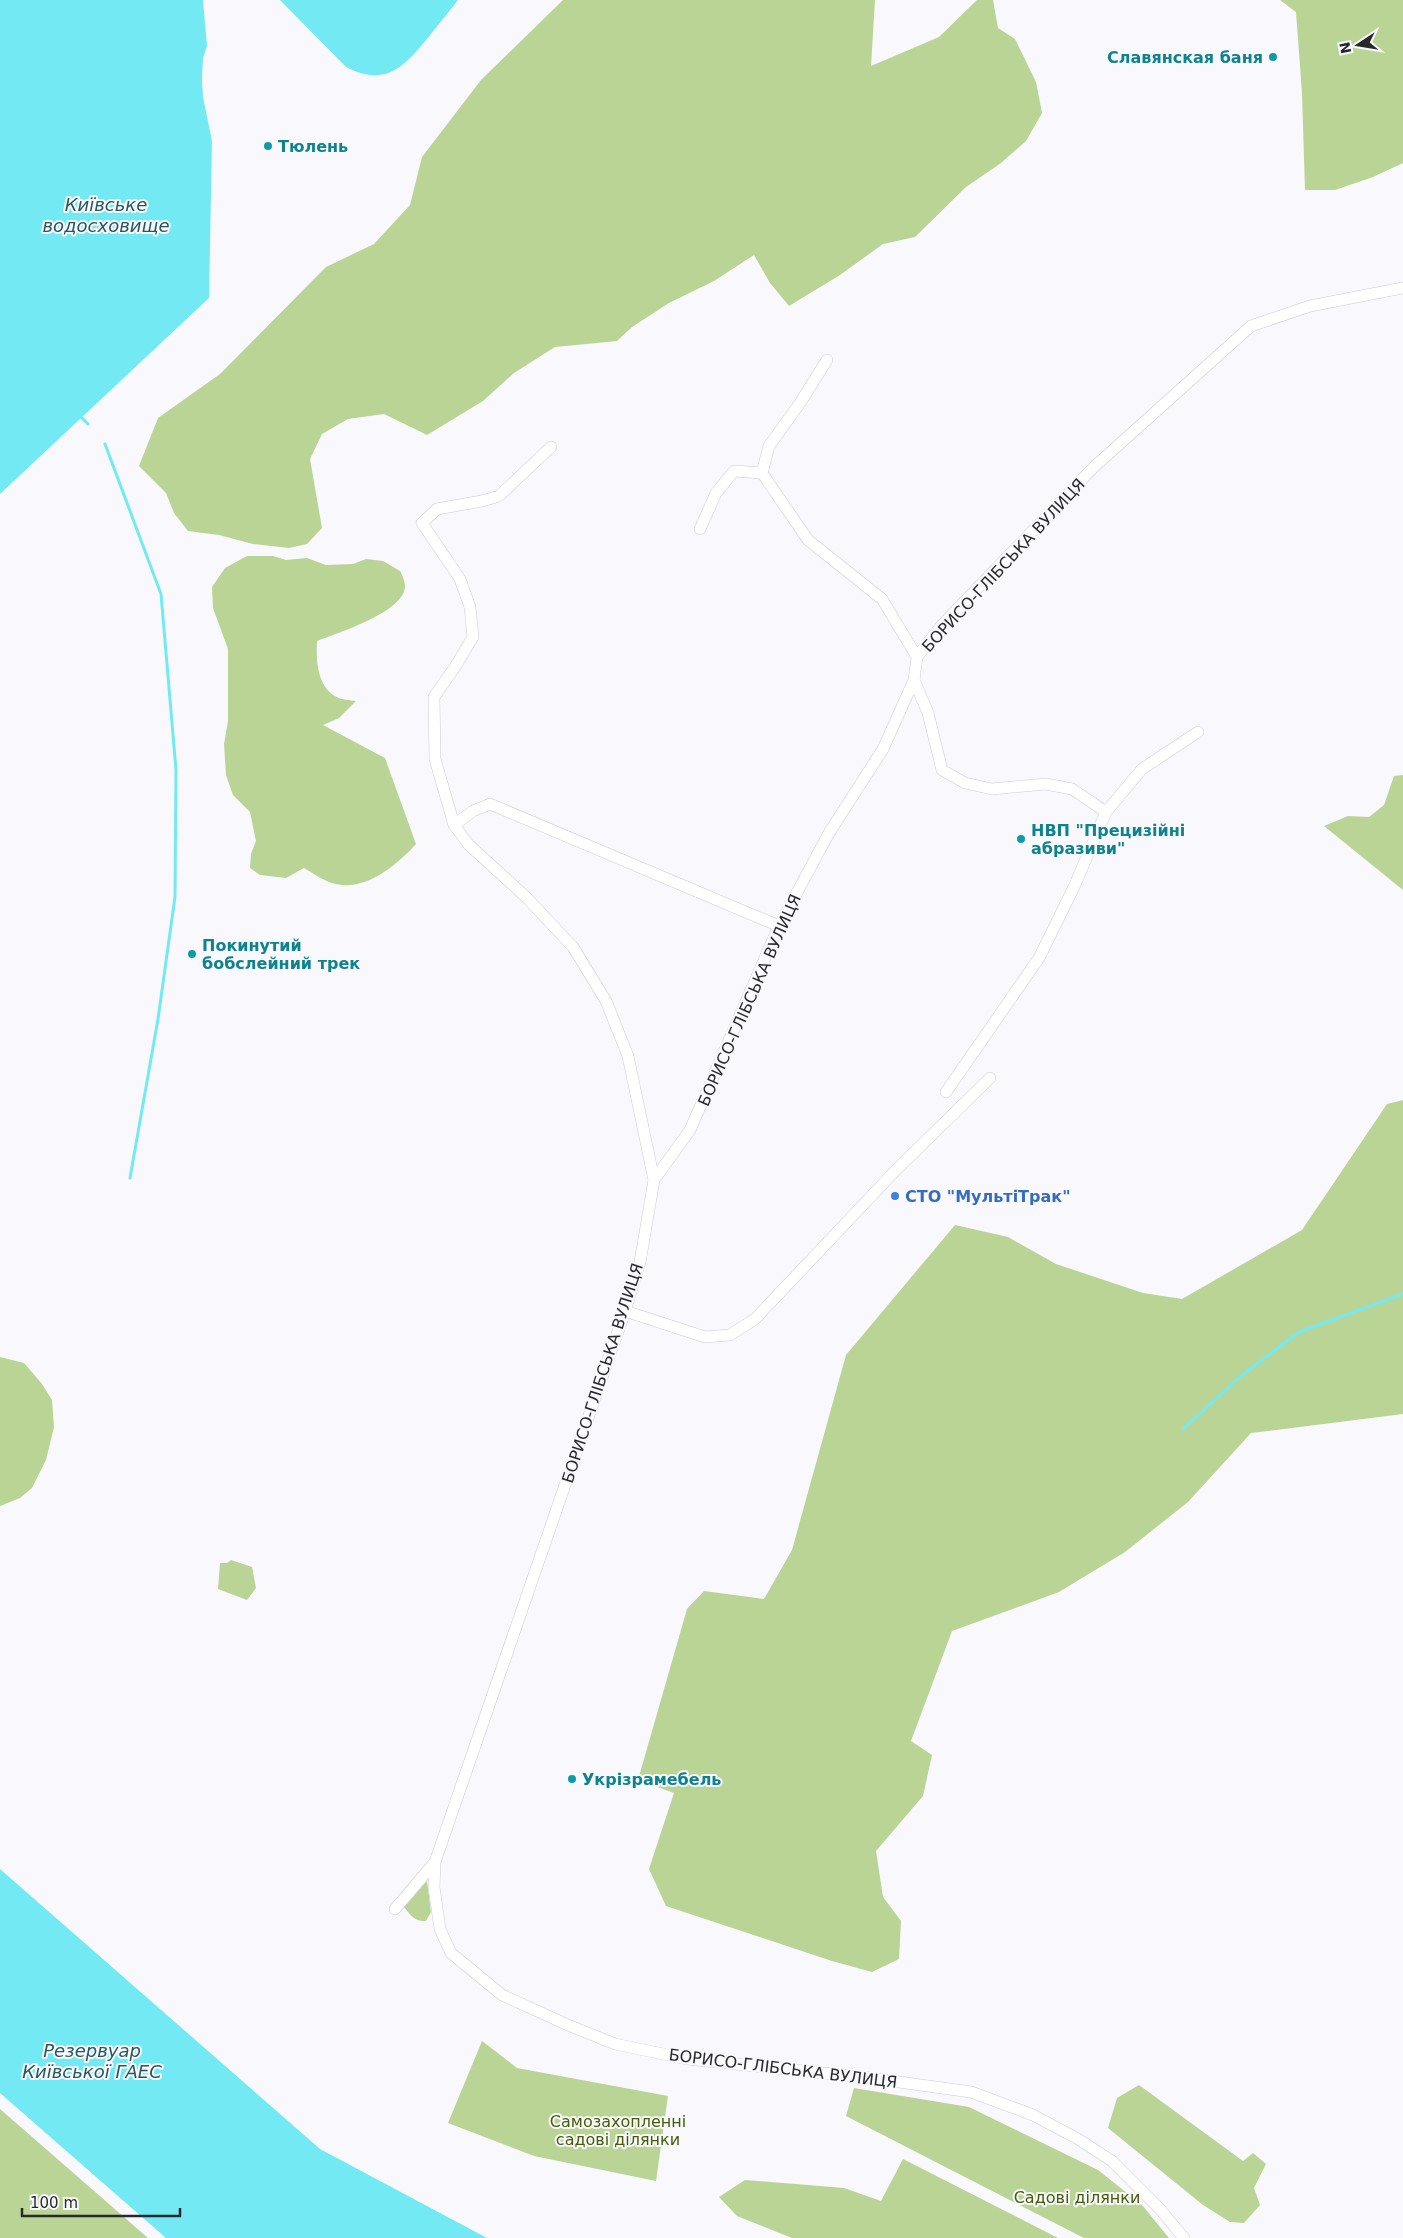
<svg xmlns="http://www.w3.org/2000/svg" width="1403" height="2238" viewBox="0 0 1403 2238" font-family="'DejaVu Sans',sans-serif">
	<rect width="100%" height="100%" fill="#f8f8fd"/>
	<!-- green -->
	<path fill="#bad495" d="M563,0H875L871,66L939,37L977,0H993L998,28L1015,39L1036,82L1042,113L1026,141L1001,163L966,187L915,237L883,244L840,275L789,306L770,283L754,255L714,281L669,303L632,327L617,341L555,347L514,373L483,401L427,435L384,414L348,419L322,434L310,459L322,528L307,544L289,548L253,544L219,535L188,531L174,513L166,493L139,466L158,418L220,374L326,267L374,244L410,205L422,157L481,80Z
		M1280,0H1403V163L1373,177L1335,190H1305L1302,93L1296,12Z
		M247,556H273L286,560L307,558L326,565L353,564L366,559L383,561L400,571C402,575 405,581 405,586C405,612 337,633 317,641C316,660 317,687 337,697C341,700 350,700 356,701L339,718L323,725L385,758L416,844C396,866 364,893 332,883C322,880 313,873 304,868L286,878L260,875L250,868L251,854L256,841L250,812L233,795L226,775L224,744L228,721V649L213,608L212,587L225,568Z
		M1403,775V890L1324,826L1348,816L1369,817L1384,805L1394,776Z
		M1403,1100V1414L1251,1433L1188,1502L1125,1552L1059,1592L952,1631L911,1741L932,1755L923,1796L876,1851L883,1897L901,1921L899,1959L872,1972L832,1961L666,1906L649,1869L674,1793L638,1780L687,1609L704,1591L764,1599L792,1550L846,1355L955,1225L1008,1237L1056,1264L1143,1293L1182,1299L1302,1230L1387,1104Z
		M0,1357L24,1363L42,1384L52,1400L54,1427L46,1460L32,1488L20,1498L0,1506Z
		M231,1560L252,1567L256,1588L247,1600L218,1589L220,1563H227Z
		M427,1881L431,1912L426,1921C415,1922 410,1915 404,1907Z
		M482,2041L517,2068L668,2096L656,2181L534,2156L448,2123Z
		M1139,2085L1243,2161L1253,2153L1266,2164L1254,2188L1260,2205L1244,2223L1230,2222L1203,2205L1108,2128L1117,2098Z
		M854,2088L969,2107L1098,2170L1142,2205L1169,2238H1084L846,2116Z
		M0,2109L148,2238H0Z
		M903,2159L1058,2238H792L737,2216L719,2197L745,2180L844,2188L881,2201Z"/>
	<!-- water -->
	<path fill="#73eaf3" d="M0,0H203L207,46L203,58L202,79L203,97L212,141L209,298L0,494Z
		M280,0H458C448,13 437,26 427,39C403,68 385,87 346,67Z
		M0,1869L320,2149L487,2238H166L0,2093Z"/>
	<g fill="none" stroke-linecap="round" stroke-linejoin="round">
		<!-- stream -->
		<path stroke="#73eaf3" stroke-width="3" d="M78,414L88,424
			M105,444L161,594L176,770L175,897L158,1019L130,1178
			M1183,1429L1241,1376L1299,1332L1403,1294"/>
		<defs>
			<path id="minor" d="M827,360L800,403L769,446L762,473L808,540L882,599L917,657
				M551,447L499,496L482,501L437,509L422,523L460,579L470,607L473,637L455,667L434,697L435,759L454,825L469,845L526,897L573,947L606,1001L628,1056L654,1180
				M700,529L716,493L734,471L762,473
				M914,680L928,713L942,770L965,783L992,789L1046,784L1072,789L1106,812L1074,887L1039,958L946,1092
				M1106,812L1142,769L1198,732
				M454,825L473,811L490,804L779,926
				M625,1311L705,1337L730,1335L755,1319L896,1170L990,1078
				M395,1909L435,1862
				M1184,2238L1159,2208L1112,2161L1078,2139L1033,2115L971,2092L863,2077L687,2059L615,2044L568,2025L502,1995L451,1953L440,1929L434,1887L435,1862L625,1311L640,1262L654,1180L690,1130L779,926L829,833L883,749L914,680L917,657L942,625L1094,467L1251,326L1310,306L1403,288"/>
		</defs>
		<!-- minor casing -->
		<use href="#minor" stroke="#cacbd6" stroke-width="12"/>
		<!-- minor -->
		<use href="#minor" stroke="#fff" stroke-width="11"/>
	</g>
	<!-- markers -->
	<g fill="#0f9aa8" stroke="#f8f8fd" stroke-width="2">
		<circle cx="1273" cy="57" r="5"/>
		<circle cx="268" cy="146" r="5"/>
		<circle cx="1021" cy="839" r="5"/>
		<circle cx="192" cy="954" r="5"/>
		<circle cx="572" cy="1779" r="5"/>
	</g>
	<circle fill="#3f7fe0" stroke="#f8f8fd" stroke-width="2" cx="895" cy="1196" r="5"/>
	<g text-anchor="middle" stroke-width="4" stroke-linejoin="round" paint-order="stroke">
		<!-- culture labels -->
		<g font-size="16" font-weight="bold" fill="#0d838f" stroke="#f8f8fd" text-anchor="start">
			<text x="1263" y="63" text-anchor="end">Славянская баня</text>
			<text x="278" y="152">Тюлень</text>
			<text x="1031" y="836">НВП "Прецизійні<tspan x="1031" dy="18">абразиви"</tspan></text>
			<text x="202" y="951">Покинутий<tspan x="202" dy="18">бобслейний трек</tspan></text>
			<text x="582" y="1785">Укрізрамебель</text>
		</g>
		<!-- street labels -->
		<g font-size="16" fill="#28292d" stroke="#f8f8fd">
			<text transform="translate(1003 565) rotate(-47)" y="6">БОРИСО-ГЛІБСЬКА ВУЛИЦЯ</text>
			<text transform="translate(749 1000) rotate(-66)" y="6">БОРИСО-ГЛІБСЬКА ВУЛИЦЯ</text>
			<text transform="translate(602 1373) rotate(-72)" y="6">БОРИСО-ГЛІБСЬКА ВУЛИЦЯ</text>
			<text transform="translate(783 2068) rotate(7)" y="6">БОРИСО-ГЛІБСЬКА ВУЛИЦЯ</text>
		</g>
		<!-- shop labels -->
		<g font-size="16" font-weight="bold" fill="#366cbe" stroke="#f8f8fd" text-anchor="start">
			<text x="905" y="1202">СТО "МультіТрак"</text>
		</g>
		<!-- park labels -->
		<g font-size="16" fill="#445e07" stroke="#f8f8fd">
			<text x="618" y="2127">Самозахопленні<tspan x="618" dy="18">садові ділянки</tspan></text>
			<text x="1077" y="2203">Садові ділянки</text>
		</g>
		<!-- water labels -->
		<g font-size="18" font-style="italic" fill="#26595d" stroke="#f8f8fd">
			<text x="106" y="211">Київське<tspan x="106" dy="21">водосховище</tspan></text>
			<text x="92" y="2057">Резервуар<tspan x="92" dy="21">Київської ГАЕС</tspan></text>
		</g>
	</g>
	<!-- north arrow -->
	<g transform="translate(1358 45) rotate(258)" stroke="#f8f8fd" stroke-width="4" paint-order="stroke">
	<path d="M0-4L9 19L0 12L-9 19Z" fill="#28292d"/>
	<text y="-8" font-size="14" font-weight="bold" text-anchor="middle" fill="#28292d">N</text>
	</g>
	<!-- scale -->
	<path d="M22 2208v8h158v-8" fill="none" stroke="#28292d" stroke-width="2.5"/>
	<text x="30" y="2208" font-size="15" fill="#28292d" stroke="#f8f8fd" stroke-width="4" paint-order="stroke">100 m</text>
</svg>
